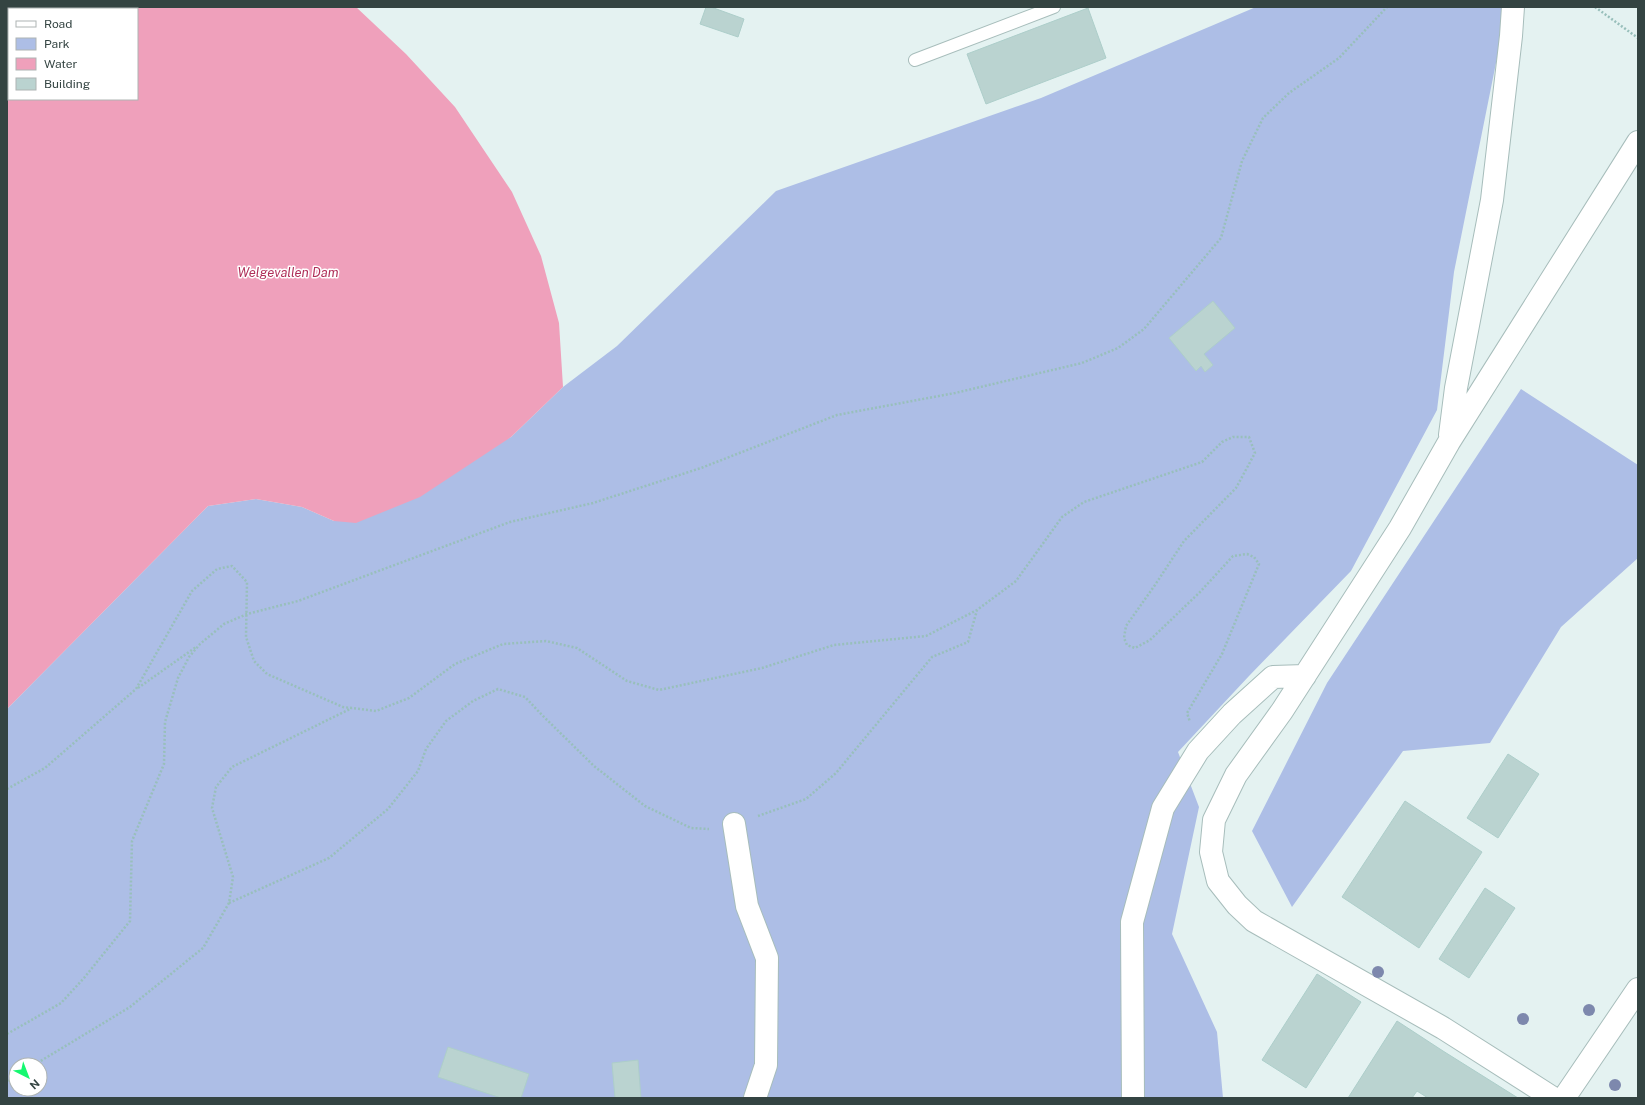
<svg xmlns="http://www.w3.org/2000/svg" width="1645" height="1105" viewBox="0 0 1645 1105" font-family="'Public Sans',sans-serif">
	<rect width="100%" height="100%" fill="#e4f2f1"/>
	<!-- green -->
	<path fill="#adbee6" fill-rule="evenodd" d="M1256,7H1501V38L1454,272L1437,410L1351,571L1249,676L1178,752L1199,807L1172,934L1217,1032L1223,1098H7V709L208,506L256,499L302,507L334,521L511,437L563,387L617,346L776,191L1041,98ZM16,1065H40V1089H16Z
		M1521,389L1638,465V558L1561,627L1490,743L1403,751L1292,907L1252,831L1327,683Z"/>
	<!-- water -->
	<path fill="#efa0bb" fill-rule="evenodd" d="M7,7H356L406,54L455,107L512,192L541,256L559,323L563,387L511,437L420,497L356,523L334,521L302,507L256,499L208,506L7,709ZM9,9H137V99H9Z"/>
	<!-- building -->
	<path fill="#bad3d0" stroke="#adceca" d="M706,7H711L744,19L738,37L700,24Z
		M1088,8L1106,58L986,104L967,54Z
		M1213,301L1235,328L1204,354L1213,365L1205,372L1201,366L1196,371L1169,338Z
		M1508,754L1539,774L1498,838L1467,818Z
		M1405,801L1482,852L1419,948L1342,897Z
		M1485,888L1515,908L1469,978L1439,959Z
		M1317,974L1361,1002L1306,1088L1262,1060Z
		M1397,1021L1443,1051L1518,1098H1428L1417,1091L1412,1098H1348Z
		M448,1047L529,1074L521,1098H501L438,1077Z
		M638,1060L641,1098H615L612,1063Z"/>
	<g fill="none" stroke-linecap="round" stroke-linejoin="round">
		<defs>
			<path id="lane" d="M915,60L1054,7"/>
			<path id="street" d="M1450,435L1456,388L1492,200L1511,36L1513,7
				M734,824L747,906L767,958L766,1065L755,1098
				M1133,1098L1132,922L1163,808L1198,751L1232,714L1273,677L1305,676
				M1553,1098L1443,1028L1254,921L1237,905L1218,881L1211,852L1214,820L1236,775L1282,711L1400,528L1449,442L1638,142
				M1564,1098L1638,989"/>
		</defs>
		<!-- lane casing -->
		<use href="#lane" stroke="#a7bdbb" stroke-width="14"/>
		<!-- street casing -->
		<use href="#street" stroke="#a7bdbb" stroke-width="24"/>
		<!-- path -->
		<path stroke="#98bfbb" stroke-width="2.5" stroke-dasharray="2 2" stroke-linecap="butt" d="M1595,7L1638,38
			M138,688L196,647
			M7,789L45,768L136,689L192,591L217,569L232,566L247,582L246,637L254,661L267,674L343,707L376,711L409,698L455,664L503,644L546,641L577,648L627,681L659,690L762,668L834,645L926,636L977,610L1016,581L1062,517L1084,502L1202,462L1222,442L1233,437H1249L1255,453L1236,488L1184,541L1155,585L1126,626L1124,638L1127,645L1135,648L1150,640L1200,592L1233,556L1247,554L1254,557L1259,564L1222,654L1187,713L1190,722
			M758,816L806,799L836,773L932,657L968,642L977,610
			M229,903L329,858L388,809L418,771L426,749L446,721L473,701L498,689L525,697L542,715L594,766L645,806L691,828L709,829
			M7,1034L61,1003L84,978L130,921L132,841L164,764L165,722L178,678L189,657L200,644L224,624L247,614L298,601L510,522L593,503L701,468L837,415L955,393L1082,363L1118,348L1144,329L1221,238L1242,161L1263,118L1289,93L1339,58L1387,7
			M34,1065L130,1007L203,948L229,903L233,877L212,808L216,787L232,767L352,708
			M7,1081L16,1076"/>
		<!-- lane -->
		<use href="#lane" stroke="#fff" stroke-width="12"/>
		<!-- street -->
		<use href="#street" stroke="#fff" stroke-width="22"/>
	</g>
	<!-- trees -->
	<g fill="#7d88ad">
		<circle cx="1378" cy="972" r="6"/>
		<circle cx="1589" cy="1010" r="6"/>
		<circle cx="1523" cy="1019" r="6"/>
		<circle cx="1615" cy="1085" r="6"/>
	</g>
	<g text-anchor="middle" stroke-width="3" stroke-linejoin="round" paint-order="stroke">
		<!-- water labels -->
		<g font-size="13" font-style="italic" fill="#af2f59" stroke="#fff">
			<text x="288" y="277">Welgevallen Dam</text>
		</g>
	</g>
	<!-- border -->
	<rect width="1645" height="1105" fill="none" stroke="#344442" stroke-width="16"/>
	<!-- legend -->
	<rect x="8" y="8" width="130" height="92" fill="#ffffff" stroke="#aeb4b3"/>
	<rect x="16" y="21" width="20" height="6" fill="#ffffff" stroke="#aeb4b3"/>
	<text x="44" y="28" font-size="12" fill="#344442">Road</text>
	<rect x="16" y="38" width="20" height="12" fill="#adbee6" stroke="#aeb4b3"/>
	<text x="44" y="48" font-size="12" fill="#344442">Park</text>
	<rect x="16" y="58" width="20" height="12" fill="#efa0bb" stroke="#aeb4b3"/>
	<text x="44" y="68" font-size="12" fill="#344442">Water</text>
	<rect x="16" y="78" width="20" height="12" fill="#bad3d0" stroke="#aeb4b3"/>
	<text x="44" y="88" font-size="12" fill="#344442">Building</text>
	<!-- north arrow -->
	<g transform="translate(28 1077) rotate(138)"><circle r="19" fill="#ffffff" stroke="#aeb4b3"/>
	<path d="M0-3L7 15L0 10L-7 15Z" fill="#15f870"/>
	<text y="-6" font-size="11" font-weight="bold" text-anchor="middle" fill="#344442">N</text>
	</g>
</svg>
